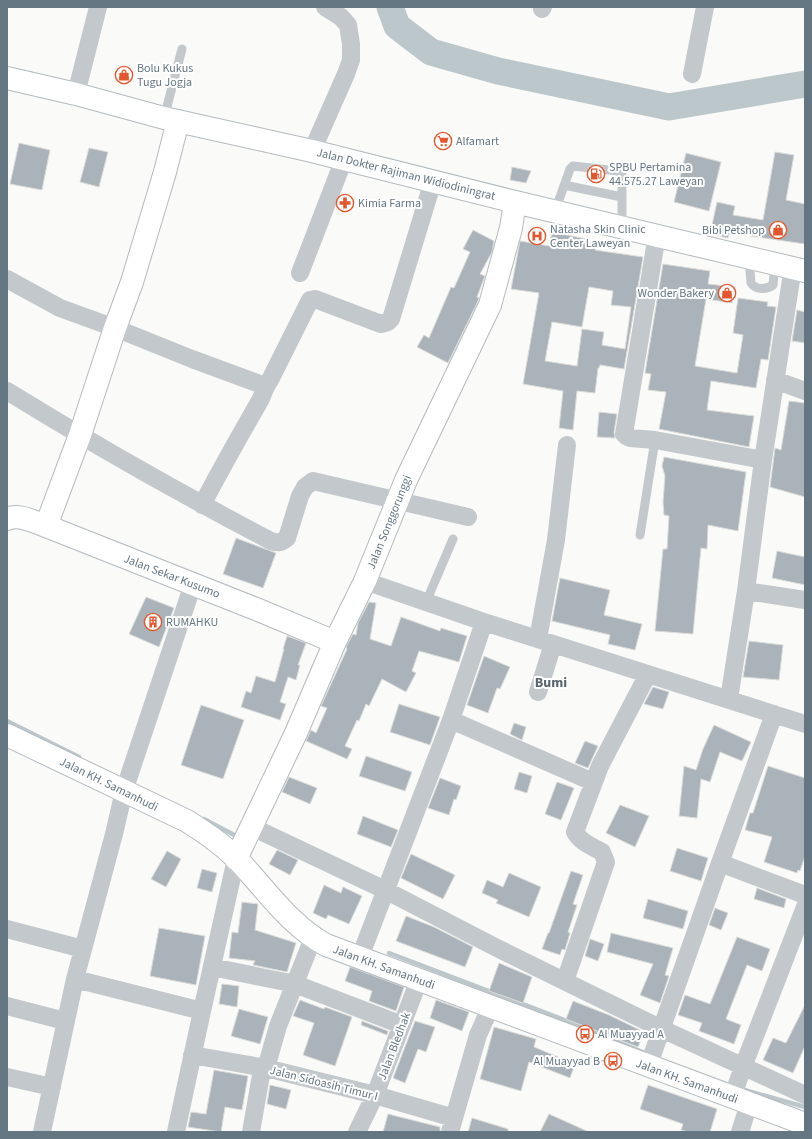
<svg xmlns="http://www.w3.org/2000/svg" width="812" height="1139" viewBox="0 0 812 1139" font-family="'Source Sans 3',sans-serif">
	<rect width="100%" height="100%" fill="#fafaf8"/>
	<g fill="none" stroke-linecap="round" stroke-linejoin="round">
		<!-- stream -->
		<path stroke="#bbc7cb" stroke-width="4.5" d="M7,721L79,757
			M204,819L240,838
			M389,953L567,1021L645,1053
			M741,1089L805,1107"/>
		<!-- river -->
		<path stroke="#bbc7cb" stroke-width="27" d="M390,7L397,26L431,52L498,71L669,107L805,84"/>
	</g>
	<!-- building -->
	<path fill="#aab3b9" stroke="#dcdcda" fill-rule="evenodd" d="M19,143L50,150L42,190L10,184Z
		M89,148L108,152L99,187L80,182Z
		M775,152L794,155L786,200L805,204V244L729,233L728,238L710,234L717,202L735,206L733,215L763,220Z
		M686,153L721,162L709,211L674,202Z
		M512,167L531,171L526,183L510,180Z
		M473,230L494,241L492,252L480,274L485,276L477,297L479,298L478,301L448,363L417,347L424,335L429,338L451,287L454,288L470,252L463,249Z
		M552,232L586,239L585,242L596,244L595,250L643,257L624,369L600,365L599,368H598L595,393L577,391L573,430L559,428L563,391L523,384L539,293L511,289L520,241L549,246ZM589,287L613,291L611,305L631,307L625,349L602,345L604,332L582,329L577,366L545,361L552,322L582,327Z
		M663,264L710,271L708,284L735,287L732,303L706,299L695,366L737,373L743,335L733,333L738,298L768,302L767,306L776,307L768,360L761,359L756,388L711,381L707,410L754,416L749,447L659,429L666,392L648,390L651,374L645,373Z
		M797,310L805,312V343L792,341Z
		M789,401L805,403V497L770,487L775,448L781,450Z
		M599,412L617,414L614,432L615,438L597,437Z
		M664,457L746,472L738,531L708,525L707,549L701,548L693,634L655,631L663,549H667L669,516L664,515L663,502L665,476L662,466Z
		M236,538L276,553L263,588L223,574Z
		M777,551L805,557V585L772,578Z
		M560,578L610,590L604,615L642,624L635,650L608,644L610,635L552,621Z
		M146,597L174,608L159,647L129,634Z
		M369,602L376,603L370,639L391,646L401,617L440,631L441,628L467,636L459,662L419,651L412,671L416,673L406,692L382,679L369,706L366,704L359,721L357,720L345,746L352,749L347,759L306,741L311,730L316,733L327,708L321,706L347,649L346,647L353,634L356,635L358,623Z
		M287,636L306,643L298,665H300L296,680L288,677L280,702L286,704L280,720L241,707L246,691L251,693L256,676L275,682L284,649H283Z
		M749,641L783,645L779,680L743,677Z
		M484,656L510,667L500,689L497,688L488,713L467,705Z
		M653,687L669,692L663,709L644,704Z
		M399,704L440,717L430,745L390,732Z
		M201,705L244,720L223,779L181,765Z
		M514,723L526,727L522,740L510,734Z
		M714,725L751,742L742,761L720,752L710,782L701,779L697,818L679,816L684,766L696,770L703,749Z
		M585,741L598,746L588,768L575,763Z
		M366,756L412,772L405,791L359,776Z
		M768,766L805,778V856L800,871L798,870L797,873L764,862L772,837L745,830L750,813H753Z
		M519,772L532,776L527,793L514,789Z
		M289,777L317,788L310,804L282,792Z
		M440,778L461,786L456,800L454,799L449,815L428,808Z
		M557,782L574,788L561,820L545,814Z
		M620,805L649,816L635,847L606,833Z
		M363,816L398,830L391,847L357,834Z
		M677,848L708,858L701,881L670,871Z
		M277,850L298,860L290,875L269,864Z
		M167,851L181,859L166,887L151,879Z
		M411,854L455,875L443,899L401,878Z
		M202,869L217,873L212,892L197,888Z
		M571,871L583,875L573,904L577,905L568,932L570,933L565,950L562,949L560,955L542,949L548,933H549Z
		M509,873L541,887L529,917L496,903L498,900L482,893L487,880L503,887Z
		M324,885L341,893L343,887L362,896L349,924L328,915L326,919L313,913Z
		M757,888L786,899L784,908L754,899Z
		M648,899L688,911L683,929L643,918Z
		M242,902L258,904L255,930L296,943L287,972L253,965L255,961L229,958L232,932L238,933Z
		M715,908L728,913L721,930L709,925Z
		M406,916L434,927L473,947L465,967L396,941Z
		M159,928L205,936L196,985L150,976Z
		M611,933L673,948L665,975L669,976L660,1003L640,995L653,964L607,952Z
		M737,937L770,949L762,971L747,965L726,1019L741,1025L734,1044L699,1031L702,1023L678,1015L685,995L710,1004Z
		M590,939L604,944L598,961L585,956Z
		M499,963L532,977L523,1003L489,991Z
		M350,967L404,987L396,1011L369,1001L372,991L345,981Z
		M222,984L239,986L237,1007L219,1004Z
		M300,1000L324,1009L325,1007L352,1017L335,1066L303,1055L314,1023L293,1016Z
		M436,1000L469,1012L462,1031L430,1018Z
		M573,1001L609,1015L644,1032L638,1047L566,1019Z
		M805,1005V1046L793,1073L763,1060L773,1038L786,1043Z
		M239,1009L268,1017L260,1044L231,1036Z
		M362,1021L388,1031L387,1035L361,1025Z
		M415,1021L435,1027L426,1052L418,1049L405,1083L393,1078Z
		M494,1027L536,1039L534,1047L575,1064L570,1078L529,1062L521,1091L480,1079Z
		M214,1070L248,1076L242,1110L225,1107L221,1132L188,1127L191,1112L206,1114Z
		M270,1085L291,1090L286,1109L267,1104Z
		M648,1085L717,1109L710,1132H689L681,1130L683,1124L640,1109Z
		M388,1114L440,1127V1132H383Z
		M549,1114L589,1132H540Z
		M472,1118L508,1129V1132H468Z"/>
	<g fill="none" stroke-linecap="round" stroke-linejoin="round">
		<defs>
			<path id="secondary" d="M7,78L76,94L164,118L312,151L515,202L805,271
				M7,519C19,513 34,522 46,526L256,609L335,642
				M46,526L80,435L115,328L132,282L165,172L178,121
				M7,735L187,821C204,832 221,843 236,858C265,888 289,925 326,945L805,1124
				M236,859L296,733L335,642L365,581L406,480L490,305L511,228L515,202"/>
		</defs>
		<!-- secondary casing -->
		<use href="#secondary" stroke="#b3babf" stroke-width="24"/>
		<!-- lane -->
		<path stroke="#c3c8cc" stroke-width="9" d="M164,118L182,49
			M564,185L622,197
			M555,211L570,169L573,166L618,171L622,175V228
			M751,258L750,271L751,283C756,290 766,290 773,285L775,264
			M640,535L655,440
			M426,602L453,539"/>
		<!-- street -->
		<path stroke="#c3c8cc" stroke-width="18" d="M542,9L543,7
			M692,74L705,7
			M76,94L98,7
			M312,151L346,74L351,60V44L348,25L341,17L325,7
			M657,235L624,434L626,436L630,438L655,440L763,460
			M300,273L344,159
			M7,279L60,308L115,328L192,359L257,383L261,385L263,389
			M775,380L805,391
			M7,391C93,444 181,494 271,541C278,543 281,543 287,538L300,496L305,487L313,481L468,517
			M202,505C220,471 239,437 258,404C264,395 263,389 270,380L310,300L315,299L381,324L388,322L391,319L433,181
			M365,581L484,622L805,724
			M746,591L805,600
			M538,639L556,540L567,445
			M538,692L553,644
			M729,699L746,591L763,460L793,267
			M451,720L593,782
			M252,827L385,890L497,948L662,1029L805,1095
			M720,863L805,895
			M7,929L83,949
			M360,957L451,720L484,622
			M212,967L295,984L402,1025
			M75,979L202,1011
			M565,981L606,862L602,852C592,846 581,843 575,832L600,766L648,674
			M7,1006L65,1021
			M192,1055L266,1068L375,1095L454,1118
			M648,1067L720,863L774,714
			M7,1077L52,1087
			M732,1098L743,1067L805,907
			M42,1132L75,979L114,834L124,791L193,584
			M176,1132L202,1011L236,859
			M251,1132L261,1075L266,1068L278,1026L313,938
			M357,1132L375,1095L419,980
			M450,1132L478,1035L491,1006
			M740,1132L749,1104"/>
		<!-- secondary -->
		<use href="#secondary" stroke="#fff" stroke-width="22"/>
	</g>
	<!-- icons -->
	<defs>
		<symbol id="shop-ring" viewBox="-11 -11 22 22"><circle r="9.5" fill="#fff" stroke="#e4572e" stroke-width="1.5"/><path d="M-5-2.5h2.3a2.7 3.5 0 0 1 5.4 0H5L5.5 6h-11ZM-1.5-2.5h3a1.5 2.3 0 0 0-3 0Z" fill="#e4572e"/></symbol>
		<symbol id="supermarket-ring" viewBox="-11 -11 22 22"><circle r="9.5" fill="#fff" stroke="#e4572e" stroke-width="1.5"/><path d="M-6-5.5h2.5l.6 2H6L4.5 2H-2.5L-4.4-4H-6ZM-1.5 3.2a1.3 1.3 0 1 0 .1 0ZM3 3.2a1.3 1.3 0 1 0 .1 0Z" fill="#e4572e"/></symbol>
		<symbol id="fuel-ring" viewBox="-11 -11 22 22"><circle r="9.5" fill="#fff" stroke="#e4572e" stroke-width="1.5"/><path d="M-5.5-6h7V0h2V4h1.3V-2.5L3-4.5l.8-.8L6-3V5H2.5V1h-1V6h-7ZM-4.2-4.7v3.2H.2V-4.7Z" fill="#e4572e"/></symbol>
		<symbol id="pharmacy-ring" viewBox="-11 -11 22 22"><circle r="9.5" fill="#fff" stroke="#e4572e" stroke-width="1.5"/><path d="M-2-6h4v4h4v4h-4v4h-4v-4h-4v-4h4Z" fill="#e4572e"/></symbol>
		<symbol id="hospital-ring" viewBox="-11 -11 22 22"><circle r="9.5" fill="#fff" stroke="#e4572e" stroke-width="1.5"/><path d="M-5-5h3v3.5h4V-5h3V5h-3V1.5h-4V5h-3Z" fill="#e4572e"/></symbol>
		<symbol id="building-ring" viewBox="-11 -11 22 22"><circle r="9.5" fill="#fff" stroke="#e4572e" stroke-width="1.5"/><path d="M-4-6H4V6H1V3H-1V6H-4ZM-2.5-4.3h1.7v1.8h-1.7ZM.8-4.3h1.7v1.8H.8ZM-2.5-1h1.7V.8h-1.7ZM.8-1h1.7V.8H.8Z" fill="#e4572e"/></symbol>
		<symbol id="bus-ring" viewBox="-11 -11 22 22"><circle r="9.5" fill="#fff" stroke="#e4572e" stroke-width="1.5"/><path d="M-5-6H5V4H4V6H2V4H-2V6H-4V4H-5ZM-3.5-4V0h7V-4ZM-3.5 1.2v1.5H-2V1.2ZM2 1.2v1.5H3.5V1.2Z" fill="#e4572e"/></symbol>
	</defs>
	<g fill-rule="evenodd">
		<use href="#shop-ring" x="114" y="65" width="20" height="20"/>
		<use href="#supermarket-ring" x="433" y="131" width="20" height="20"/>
		<use href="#fuel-ring" x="586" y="164" width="20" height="20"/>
		<use href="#pharmacy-ring" x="335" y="193" width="20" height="20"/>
		<use href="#shop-ring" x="768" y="220" width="20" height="20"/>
		<use href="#hospital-ring" x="527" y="226" width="20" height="20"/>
		<use href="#shop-ring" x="717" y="283" width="20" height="20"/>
		<use href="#building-ring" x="143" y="612" width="20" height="20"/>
		<use href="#bus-ring" x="575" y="1024" width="20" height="20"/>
		<use href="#bus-ring" x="603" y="1051" width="20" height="20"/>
	</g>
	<g text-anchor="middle" stroke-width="4" stroke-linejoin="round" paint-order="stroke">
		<!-- poi labels -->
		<g font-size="12" fill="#657683" stroke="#fff" text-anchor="start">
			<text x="137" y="72">Bolu Kukus<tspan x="137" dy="14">Tugu Jogja</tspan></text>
			<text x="456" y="145">Alfamart</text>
			<text x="609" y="171">SPBU Pertamina<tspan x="609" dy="14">44.575.27 Laweyan</tspan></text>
			<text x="358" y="207">Kimia Farma</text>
			<text x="550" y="233">Natasha Skin Clinic<tspan x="550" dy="14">Center Laweyan</tspan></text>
			<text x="765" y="234" text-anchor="end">Bibi Petshop</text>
			<text x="714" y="297" text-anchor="end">Wonder Bakery</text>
			<text x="166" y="626">RUMAHKU</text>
			<text x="598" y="1038">Al Muayyad A</text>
			<text x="600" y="1065" text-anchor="end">Al Muayyad B</text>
		</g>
		<!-- street labels -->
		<g font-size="12" fill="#657683" stroke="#fff">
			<text transform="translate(406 174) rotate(14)" y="4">Jalan Dokter Rajiman Widiodiningrat</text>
			<text transform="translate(389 522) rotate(-68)" y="4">Jalan Songgorunggi</text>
			<text transform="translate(172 576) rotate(21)" y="4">Jalan Sekar Kusumo</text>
			<text transform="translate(109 784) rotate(26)" y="4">Jalan KH. Samanhudi</text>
			<text transform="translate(384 967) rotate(20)" y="4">Jalan KH. Samanhudi</text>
			<text transform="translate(394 1046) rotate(-69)" y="4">Jalan Bledhak</text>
			<text transform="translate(687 1081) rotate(20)" y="4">Jalan KH. Samanhudi</text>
			<text transform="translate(324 1083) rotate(14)" y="4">Jalan Sidoasih Timur I</text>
		</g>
		<!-- quarter labels -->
		<g font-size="14" font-weight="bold" fill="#57646e" stroke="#fff">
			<text x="551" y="687">Bumi</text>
		</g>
	</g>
	<!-- border -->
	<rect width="812" height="1139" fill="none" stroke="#657683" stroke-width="16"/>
</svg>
